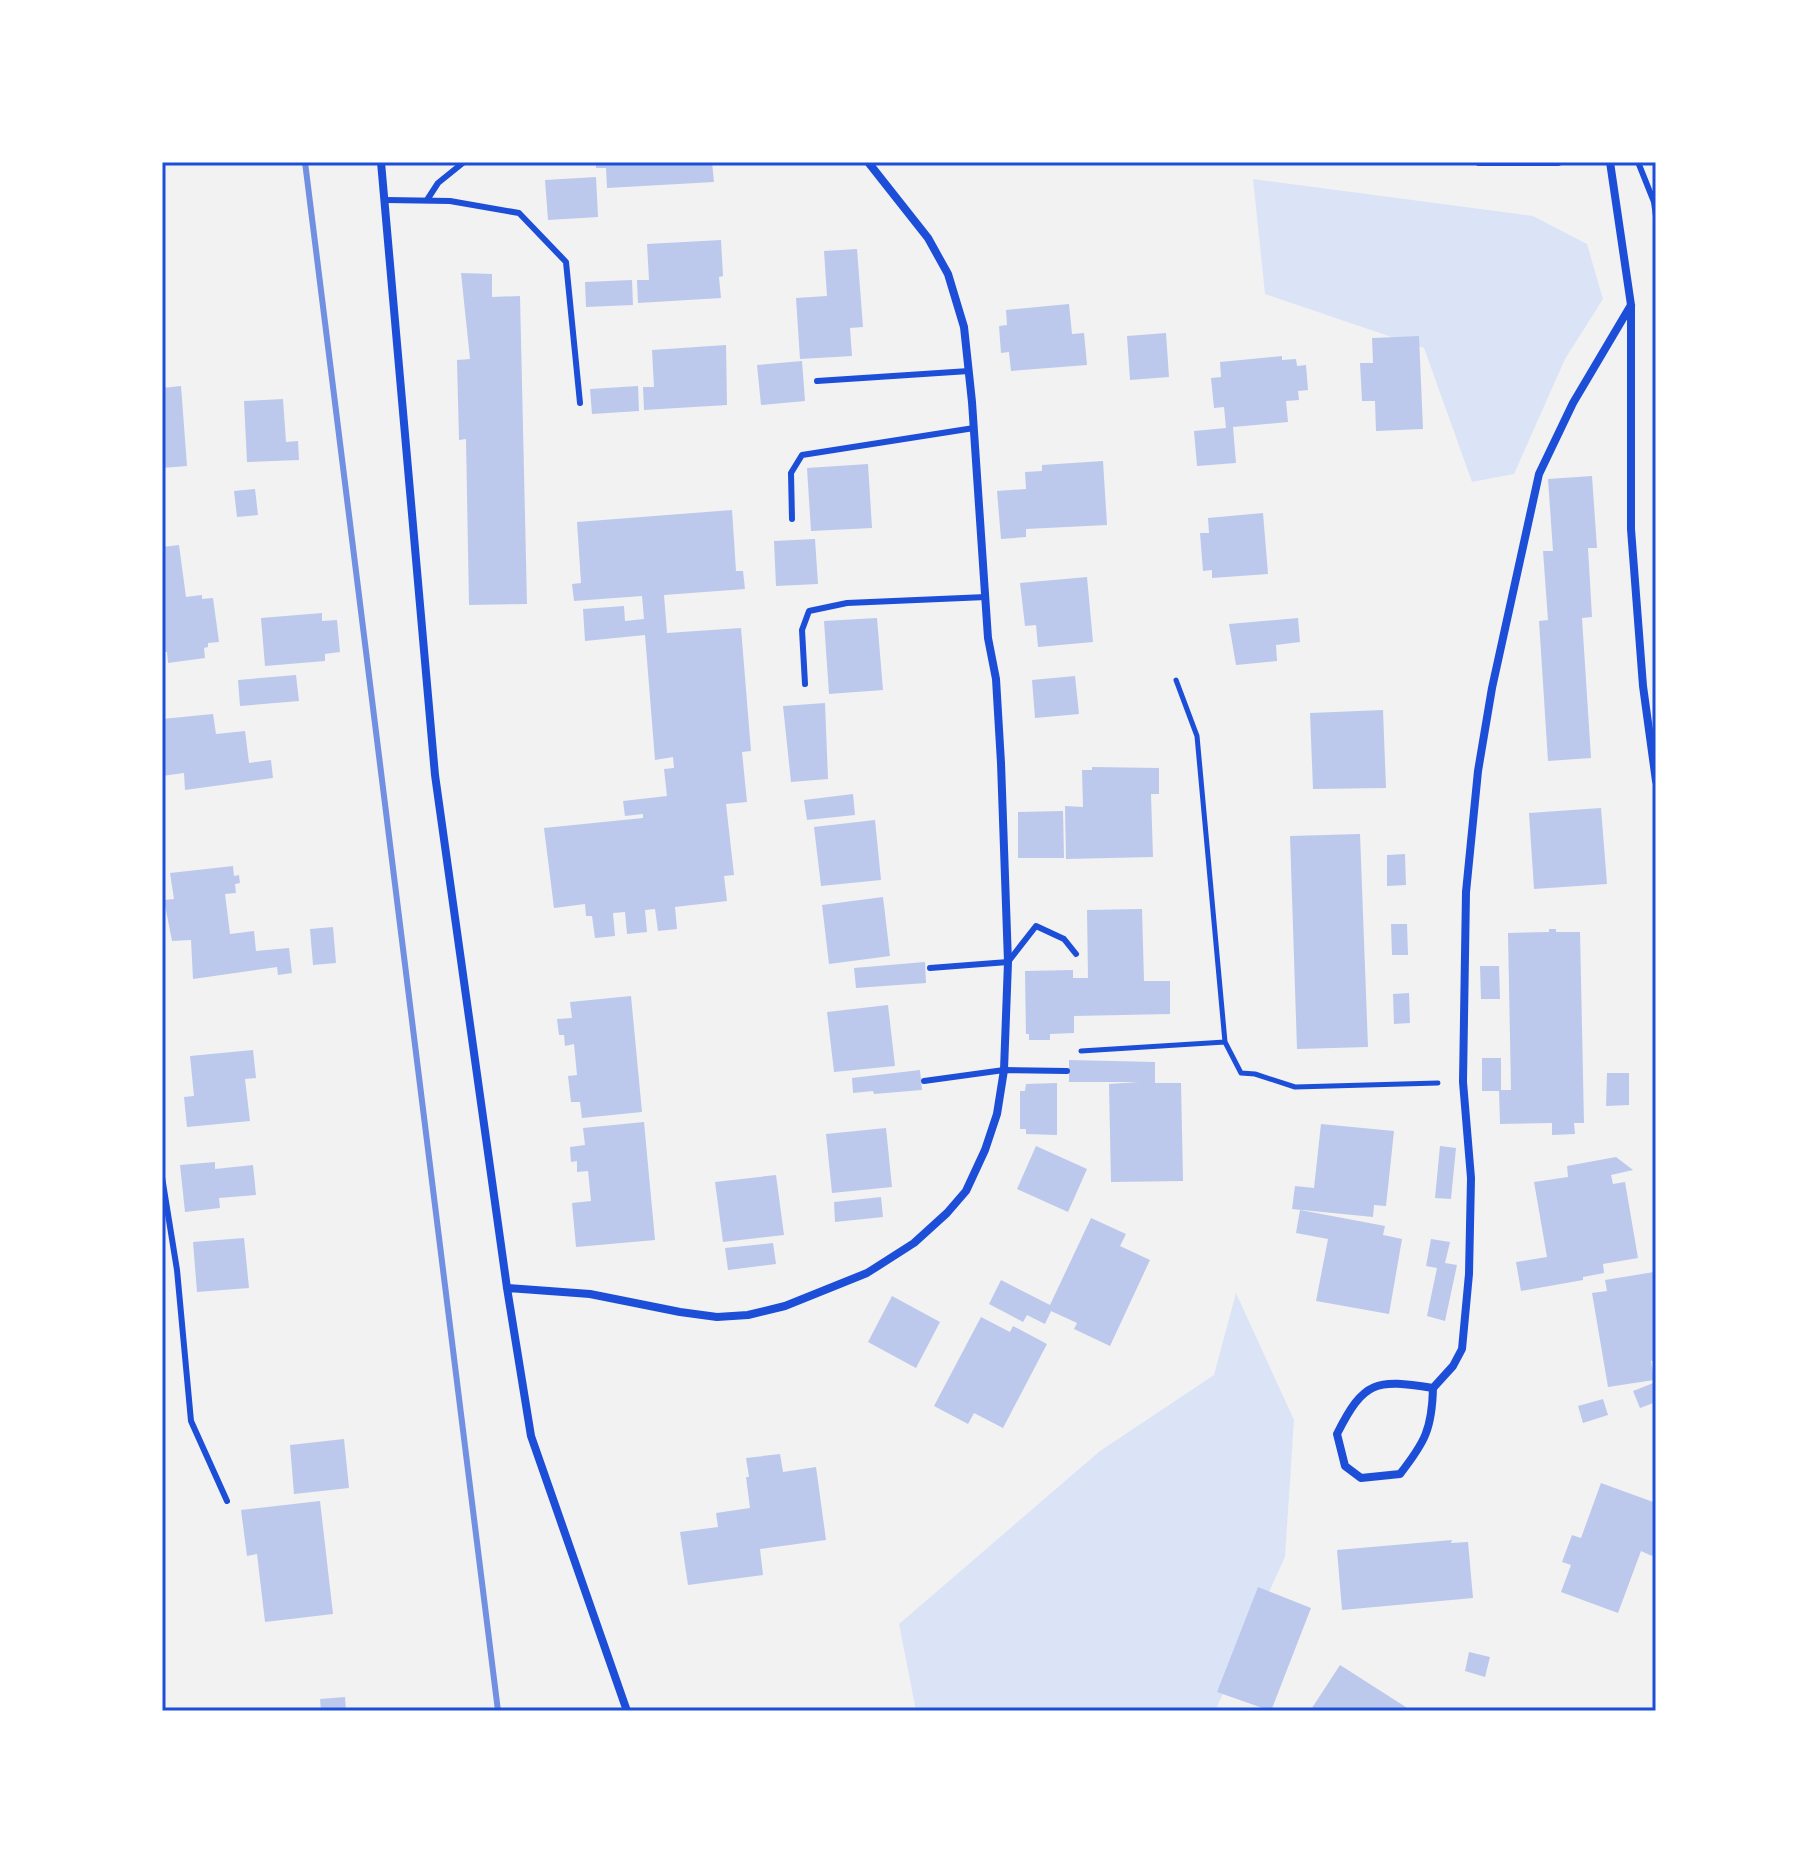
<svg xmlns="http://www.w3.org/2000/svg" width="1818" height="1873" viewBox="0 0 1818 1873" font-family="'Varela Round',sans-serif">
	<rect width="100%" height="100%" fill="#f2f2f2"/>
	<!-- green -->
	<path fill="#dbe4f7" d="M1253,179L1533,216L1587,244L1603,299L1565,359L1514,474L1472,482L1424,348L1265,294Z
		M1236,1293L1294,1420L1285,1557L1215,1711H916L899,1624L1100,1451L1214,1375Z"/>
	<!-- building -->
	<path fill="#bdc9ec" d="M596,162H712L714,182L607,188L606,168H596Z
		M596,177L598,217L548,220L545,180Z
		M721,240L723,276L719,277L721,298L638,303L637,280H649L647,244Z
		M857,249L863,327L850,328L852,356L800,359L796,298L827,296L824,251Z
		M461,273L492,274V297L520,296L527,604L469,605L466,439L459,440L457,360L470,359Z
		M632,280L633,305L586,307L585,282Z
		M1069,304L1072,334L1084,333L1087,365L1011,371L1009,352L1001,353L999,326L1007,325L1006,310Z
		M1166,333L1169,377L1130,380L1127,336Z
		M1419,336L1423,429L1376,431L1375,401H1362L1360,363H1373L1372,338Z
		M726,345L727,405L644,410L643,387H654L652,350Z
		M1282,356V360L1296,359L1297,366L1306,365L1308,390L1298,391L1299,400L1286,401L1288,422L1233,427L1236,463L1197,466L1194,431L1226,428L1224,407L1214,408L1211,378L1221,377L1220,362Z
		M802,361L805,401L761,405L757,365Z
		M181,386L187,466L162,468V388Z
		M638,386L639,411L592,414L590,389Z
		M283,399L286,442L298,441L299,460L247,462L244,401Z
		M1103,461L1107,525L1026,529V537L1001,539L997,491L1026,489L1025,472L1042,471V465Z
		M868,464L872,528L811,531L807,468Z
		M1592,476L1597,548H1588L1592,617L1582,618L1591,758L1548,761L1539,621L1548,620L1543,551H1553L1548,479Z
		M255,489L258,515L237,517L234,491Z
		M732,510L736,571H743L745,589L664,595L667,633L741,628L751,751L742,752L747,802L726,804L734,875L724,876L727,901L675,907L677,929L658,931L655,909L645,910L647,932L627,934L625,912L613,913L615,936L595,938L592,916H586L585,904L554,908L544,828L643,818V814L625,816L623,801L667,796L664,769L674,768L673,757L655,760L645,635L585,641L583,609L624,606L625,621L644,619L642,596L574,601L572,584L581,583L577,522Z
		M1263,513L1268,574L1212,578V570L1203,571L1200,533H1209L1208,518Z
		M815,539L818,584L776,586L774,541Z
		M179,545L186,597L202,595V599L213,598L219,642L208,643V647L204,648L205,658L168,663L167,652H162V547Z
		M1087,577L1093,642L1038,647L1036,625L1025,626L1020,583Z
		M322,613V621L337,620L340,652L325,654V661L265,666L261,618Z
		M877,618L883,690L829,694L824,621Z
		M1298,618L1300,642L1276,645L1277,661L1236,665L1229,624Z
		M296,675L299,701L240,706L238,680Z
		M1075,676L1079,714L1035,718L1032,680Z
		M825,703L828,779L791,782L783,706Z
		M1383,710L1386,788L1313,789L1310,713Z
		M213,714L216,734L245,731L249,763L271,760L273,778L185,790L184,773L162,776V719Z
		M1092,767L1159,768V794H1151L1153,857L1066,859L1065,806L1083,807L1082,770H1092Z
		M853,794L855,815L807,820L804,800Z
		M1601,808L1607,884L1534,889L1529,813Z
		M1063,811L1064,858H1018V812Z
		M875,820L881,880L821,886L814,827Z
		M1360,834L1368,1047L1297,1049L1290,836Z
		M1405,854L1406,885L1387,886V855Z
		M233,866L234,876L239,875L240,883L235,884L236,893L225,894L230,934L254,931L256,951L289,948L292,973L278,975L277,967L193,979L191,940L172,941L164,900L174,899L170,873Z
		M883,897L890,956L829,964L822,905Z
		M1142,909L1144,981H1170V1014L1074,1016V1033L1050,1034V1040H1029V1034H1026L1025,971L1073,970V978H1088L1087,910Z
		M1391,924H1407L1408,955H1392Z
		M333,927L336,963L313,965L310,929Z
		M1549,929H1556V932H1580L1584,1123H1574L1575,1134L1552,1135V1123L1500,1124L1499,1091H1482V1058H1501V1090H1511L1508,933L1549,932Z
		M925,962L926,983L856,988L854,968Z
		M1480,966H1499L1500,999H1481Z
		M1409,993L1410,1023L1394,1024L1393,994Z
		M631,996L642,1112L582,1118L580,1102H571L568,1076L577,1075L574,1044L565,1046L564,1035H559L557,1019L572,1018L570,1002Z
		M888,1005L895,1066L834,1072L827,1012Z
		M253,1050L256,1078L245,1079L250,1121L187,1127L184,1097L194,1096L190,1056Z
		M1069,1060L1155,1062V1083H1181L1183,1181L1111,1182L1109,1084L1139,1082H1069Z
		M920,1070L922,1090L874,1094L873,1091L853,1093L852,1078Z
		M1607,1073H1629V1105L1606,1106Z
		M1057,1083V1135L1026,1134V1129H1020V1091H1025L1026,1084Z
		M644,1122L655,1240L576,1247L572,1203L591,1201L588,1171L577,1172V1161L571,1162L570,1147L585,1145L583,1128Z
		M1321,1124L1394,1131L1386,1206L1374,1205L1373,1217L1292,1209L1295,1186L1314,1188Z
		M886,1128L892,1187L832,1193L826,1134Z
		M1036,1146L1087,1169L1068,1212L1017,1189Z
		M1440,1146L1456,1148L1451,1199L1435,1198Z
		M1616,1157L1633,1170L1611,1175L1613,1184L1625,1182L1638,1258L1603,1264L1604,1273L1583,1277V1280L1521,1291L1516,1262L1547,1257L1534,1182L1568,1177L1567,1166Z
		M215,1162V1169L253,1165L256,1195L219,1198L220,1208L185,1212L180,1165Z
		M776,1175L784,1235L723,1242L715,1182Z
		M881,1197L883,1217L835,1222L834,1202Z
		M1300,1210L1385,1226L1383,1235L1402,1239L1389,1314L1316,1301L1328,1239L1296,1233Z
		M1091,1218L1126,1234L1120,1246L1150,1260L1110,1346L1074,1329L1077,1323L1051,1311L1045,1324L1027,1315L1023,1322L989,1304L1001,1280L1050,1305Z
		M244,1238L249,1288L197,1292L193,1242Z
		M1431,1239L1450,1242L1445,1263L1457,1265L1445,1321L1427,1316L1437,1268L1426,1266Z
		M773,1243L776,1264L728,1270L725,1248Z
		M1654,1272L1656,1283V1360L1651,1361L1654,1380L1608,1387L1592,1293L1607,1291L1605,1280Z
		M892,1296L940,1322L916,1368L868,1342Z
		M981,1317L1010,1332L1013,1326L1047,1344L1003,1428L974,1413L968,1424L934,1406Z
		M1656,1382V1402L1640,1408L1633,1391Z
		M1603,1399L1608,1415L1583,1423L1578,1406Z
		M344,1439L349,1488L294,1494L290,1445Z
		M780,1454L783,1472L816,1467L826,1540L760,1549L763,1575L688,1585L680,1532L718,1527L716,1513L750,1508L746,1477H749L746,1458Z
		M1601,1483L1656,1503V1545L1652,1556L1641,1551L1618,1613L1561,1592L1571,1565L1562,1562L1572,1535L1581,1538Z
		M320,1501L333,1614L265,1622L257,1554L247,1556L241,1510Z
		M1452,1540L1451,1543L1468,1542L1473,1598L1342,1610L1337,1550Z
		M1258,1587L1311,1608L1271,1711L1217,1692Z
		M1469,1652L1490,1657L1485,1677L1465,1671Z
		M1340,1665L1412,1711H1310Z
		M345,1697L346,1711H321L320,1699Z"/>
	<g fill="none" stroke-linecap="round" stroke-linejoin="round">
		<!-- path -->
		<path stroke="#1d4ed8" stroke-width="5" d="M1176,680L1197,736L1225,1042L1241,1073L1255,1074L1295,1087L1438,1083
			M1081,1051L1225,1042"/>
		<!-- service -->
		<path stroke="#1d4ed8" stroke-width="6" d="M1638,162L1654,202L1656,216
			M386,200L450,201L519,213L566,262L580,403
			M427,200L438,183L464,162
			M817,381L969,371
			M792,519L791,473L802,455L974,428
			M805,684L802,630L809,611L847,603L986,597
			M930,968L1008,962L1036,926L1064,939L1076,954
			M924,1081L1004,1070L1067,1071
			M162,1177L177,1270L191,1421L227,1501"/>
		<!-- minor -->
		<path stroke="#1d4ed8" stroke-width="8" d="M381,162L435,775L507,1288L531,1436L627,1711
			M1479,162H1558
			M1610,162L1631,305V529L1643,686L1656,781
			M507,1288L590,1294L680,1312L717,1317L748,1315L785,1306L867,1273L914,1243L947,1213L966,1191L985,1150L997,1114L1004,1070L1008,962L1001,763L996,679L988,638L972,402L964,327L948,274L928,238L868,162
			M1433,1388C1432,1429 1425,1442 1400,1474L1361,1478L1345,1466L1337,1434C1364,1380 1376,1379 1433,1388L1453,1366L1462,1349L1469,1274L1471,1178L1463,1082L1466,892L1478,771L1492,688L1539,474L1573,403L1631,305"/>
		<!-- rail -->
		<path stroke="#7290e2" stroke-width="6" d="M305,162L498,1711"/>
	</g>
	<!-- border -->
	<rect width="1818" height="1873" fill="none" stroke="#ffffff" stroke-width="328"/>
	<rect x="164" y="164" width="1490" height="1545" fill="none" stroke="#1d4ed8" stroke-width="3"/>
</svg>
